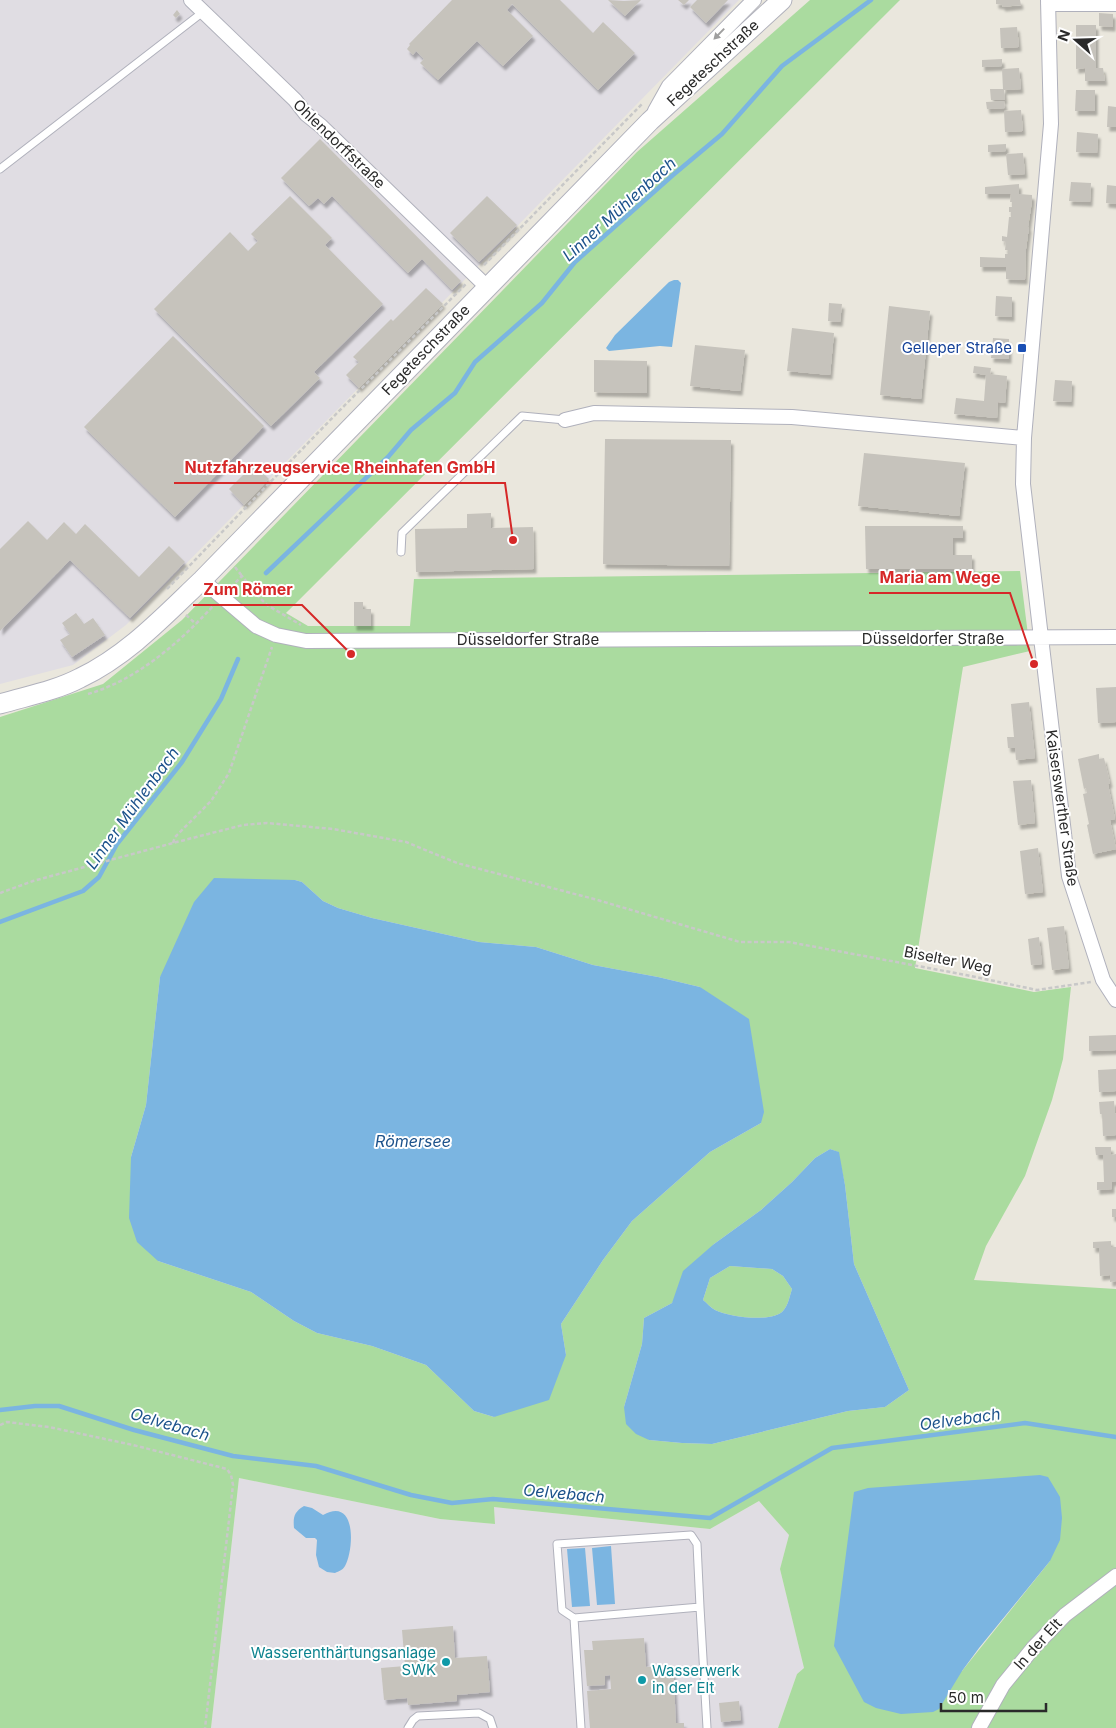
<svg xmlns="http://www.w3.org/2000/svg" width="1116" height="1728" viewBox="0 0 1116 1728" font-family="Inter,sans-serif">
	<defs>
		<filter id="shadow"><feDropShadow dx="2.5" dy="4.5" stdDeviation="1" flood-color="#0004"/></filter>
	</defs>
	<rect width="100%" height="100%" fill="#eae7dd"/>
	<!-- industrial -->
	<path fill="#e0dde3" d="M0,0H739L126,625L73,665L0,684Z
		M239,1478L440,1519L495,1524L494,1507L710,1529L759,1501L789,1535L780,1569L804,1668L797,1674L778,1728H211Z"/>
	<!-- green -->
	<path fill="#aadb9f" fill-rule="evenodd" d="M810,0H900L286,613L308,626H410L414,579L1020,571L1030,651L963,667L915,968L1034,992L1071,987L1063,1059L1052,1100L1025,1176L986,1246L974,1280L1116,1289V1728H778L797,1674L804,1668L780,1569L789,1535L759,1501L710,1529L494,1507L495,1524L440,1519L239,1478L211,1728H0V717L103,684L182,620L637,152ZM295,880L302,882L323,901L338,908L372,918L479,942L536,947L593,965L658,977L700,987L761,1123L710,1152L632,1221L603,1260L561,1324L566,1355L494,1417L474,1411L426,1365L372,1346L317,1333L294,1321L251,1292L158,1261L131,1157L146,1105L160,977ZM830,1149L838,1152L845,1185L854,1264L909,1390L885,1407L848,1411L712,1444L682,1443L649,1440L624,1407L642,1344L644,1318L672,1303L714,1244L761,1210L792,1182L815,1158ZM868,1488L1050,1561L962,1671Z
		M730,1266L772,1269L783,1276L792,1289C790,1295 788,1306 783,1311C772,1323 729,1317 715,1310C711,1308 707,1303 703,1300L710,1278Z"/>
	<!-- water -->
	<path fill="#7bb5e1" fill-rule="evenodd" d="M674,280H678L681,283L672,347L660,346L609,351L606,348L615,335L669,282Z
		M214,878L295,880L302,882L323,901L338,908L372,918L479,942L536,947L593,965L658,977L700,987L749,1019L764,1112L761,1123L710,1152L632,1221L603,1260L561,1324L566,1355L549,1400L494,1417L474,1411L426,1365L372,1346L317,1333L294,1321L251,1292L158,1261L137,1242L129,1218L131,1157L146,1105L160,977L194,902Z
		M830,1149L839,1152L845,1185L854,1264L909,1390L885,1407L848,1411L712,1444L682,1443L649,1440L636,1434L626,1424L624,1407L642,1344L644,1318L672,1303L683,1271L714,1244L761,1210L792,1182L815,1158ZM730,1266L772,1269L783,1276L792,1289C790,1295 788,1306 783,1311C772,1323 729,1317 715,1310C711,1308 707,1303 703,1300L710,1278Z
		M1040,1475L1048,1477L1060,1497L1062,1518L1060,1540L1050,1561L979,1648L962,1671L939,1709L933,1712L901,1714L876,1708L864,1702L834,1646L854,1492L868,1488Z
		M304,1506L312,1508L323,1515C357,1496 354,1550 345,1566C343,1570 339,1571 335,1573L327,1572L319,1567L316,1555L317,1540L315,1538H306L294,1528C293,1517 294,1512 304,1506Z
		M611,1546L615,1604L597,1605L592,1548Z
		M585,1548L590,1606L572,1607L567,1549Z"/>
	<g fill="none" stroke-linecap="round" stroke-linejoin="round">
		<!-- stream -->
		<path stroke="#7bb5e1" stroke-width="4.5" d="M266,573L388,457L411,430L455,393L475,362L542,303L575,262L673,175L722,134L782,66L871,0
			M0,922L83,891L99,877L117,844L182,762L221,699L238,659
			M0,1410L35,1406H59L134,1430L233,1456L316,1466L411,1495L452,1503L493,1499L710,1518L832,1448L1025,1423L1116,1437"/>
	</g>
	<!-- building -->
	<path fill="#c6c3bc" filter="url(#shadow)" d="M452,0H560L593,33L603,22L635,53L598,90L512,4L507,10L533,36L503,66L477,41L438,80L420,63L424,59L416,51L413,55L407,49L410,45L409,44Z
		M608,0L624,1L641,0L625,16Z
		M678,0H689L684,5Z
		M697,0H728L706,23L690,7Z
		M996,0H1020L1021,5L1003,7L1002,5L996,4Z
		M177,10L180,14L176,18L173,15Z
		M1099,13L1113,14V27L1099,26Z
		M1076,25H1096V68H1103L1105,81H1085V68L1076,69Z
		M1017,27L1019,47L1001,48L1000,28Z
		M1002,59V66L982,67V60Z
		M1019,68L1021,89L1004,90L1005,100H991L990,89H1003L1002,69Z
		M1076,90H1095V111H1075Z
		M1004,101L1005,108L987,109L986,102Z
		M1108,106L1116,107V127H1107Z
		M1021,110L1023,131L1005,132L1004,111Z
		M1077,132L1098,134L1097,153L1076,152Z
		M320,139L461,281L452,290L422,259L408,273L332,196L324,204L318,198L309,206L281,178Z
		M1006,144V151L988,152V145Z
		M1023,153L1025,174L1008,175L1006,154Z
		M1071,182L1091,183L1090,202L1069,201Z
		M1019,184V194L1032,195V201L1028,227H1029L1026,249L1025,280L1006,279V267H980V257L1005,258V254H1008V250H1005L1006,242L1002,241V236L1007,237L1009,217H1011V212H1009V207H1012V202H1010L1011,194H985V187Z
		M1107,185L1116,186V204L1106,203Z
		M290,196L332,238L325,245L383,304L314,372L320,378L271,426L154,309L230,232L248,251L258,241L251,234Z
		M487,196L517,225L479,262L450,233Z
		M426,288L443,304L359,388L346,375L359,362L353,357L391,319L393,321Z
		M996,296L1012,297V317L995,316Z
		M829,303L842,304L840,322L828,321Z
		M889,306L930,311L921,399L880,395Z
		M792,328L834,333L830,375L787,371Z
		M173,336L264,426L175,517L84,427Z
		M993,338L1009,339V359L991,358Z
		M695,345L745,350L740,391L690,386Z
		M594,360L647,361V393L594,392Z
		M974,366L991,368L990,374L1007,376L1005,403L998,402L997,418L954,414L956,398L984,401L986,375L973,373Z
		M1055,380L1072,381L1071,402L1053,401Z
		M605,439L731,440L729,566L603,564Z
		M864,453L965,463L959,516L858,506Z
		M254,464L269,479L244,505L229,489Z
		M491,513V528L533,527L534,569L416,572L415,529L467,528V514Z
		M28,521L47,540L64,522L76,534L85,524L139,577L169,546L185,562L130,618L70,560L0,631V549Z
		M865,526H963V538H953V555H972V569H866Z
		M354,602H363V609H371V626H354Z
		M76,613L84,624L93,618L105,635L72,657L60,640L70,634L62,623Z
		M1116,687V722L1098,723L1096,688Z
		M1029,702L1035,758L1016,760L1015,748H1008L1007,737H1014L1011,704Z
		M1099,754V759L1104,758L1110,783L1108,784L1115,819L1110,820L1116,849L1093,854L1087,825L1089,824L1083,794L1087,793L1086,788L1084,789L1078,759Z
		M1031,780L1035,823L1018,825L1013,781Z
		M1038,848L1043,892L1025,894L1020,851Z
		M1064,926L1069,968L1052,970L1047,928Z
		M1039,937L1042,964L1031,965L1028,939Z
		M1116,1035V1050L1089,1051V1036Z
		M1116,1069V1091L1099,1092L1098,1070Z
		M1114,1101L1115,1114L1116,1113V1135L1103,1136L1102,1114H1100L1099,1102Z
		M1095,1147H1111V1155L1116,1154V1181L1112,1182V1189L1097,1190V1182H1104L1103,1155H1096Z
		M1112,1209H1116V1217H1112Z
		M1111,1241V1247H1116V1281L1110,1282V1275L1100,1276L1099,1248H1093V1242Z
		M453,1626L455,1658L487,1656L490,1692L457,1695V1701L408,1705L407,1698L384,1700L381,1668L405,1666L402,1630Z
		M644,1638L646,1667L673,1665L676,1723H684V1728H590L587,1691L611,1689L610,1675L605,1676V1685L587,1686L584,1650H593L592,1641Z
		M739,1701L741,1720L721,1722L719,1703Z"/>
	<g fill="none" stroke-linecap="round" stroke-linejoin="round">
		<defs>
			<path id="service" d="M0,169L203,12
				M401,552L402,533L522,416L565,420
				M574,1618L562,1610L557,1544L691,1535L697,1544L700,1607
				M408,1728L413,1720L418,1716L479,1713L490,1719L493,1728
				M581,1728L574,1618L700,1607L707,1728"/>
			<path id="minor" d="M191,0L295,100L306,114L321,126L487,287
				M1048,0L1051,124L1024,438L1023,484L1069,876L1103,980L1116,1000
				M1048,4H1116
				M655,111L669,86L754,0
				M565,420L594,413L792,417L1024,438
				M202,580L256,626L276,635L306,641L1116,637
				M979,1728L1003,1685L1034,1647L1065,1615L1116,1576"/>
			<path id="secondary" d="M0,704C27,696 55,691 80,678C128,655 164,616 202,580L650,121L782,0"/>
		</defs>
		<!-- service casing -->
		<use href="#service" stroke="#b0b1bc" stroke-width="9"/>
		<!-- minor casing -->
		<use href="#minor" stroke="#b0b1bc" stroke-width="16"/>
		<!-- secondary casing -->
		<use href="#secondary" stroke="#b0b1bc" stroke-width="21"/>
		<!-- path -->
		<path stroke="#c8c8c8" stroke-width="2.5" stroke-dasharray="4 2.5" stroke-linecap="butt" d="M484,265L643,103
			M235,567L242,576
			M231,587L242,576L255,593L267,605L301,625
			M167,589L338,412L466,284
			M186,615L196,624
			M88,694C137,680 180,642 213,606
			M173,843L175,837L211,801L229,773L272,647
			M0,893L33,881L173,843L243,825L267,823L333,829L406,842L457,863L594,899L740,942H789L966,975L1037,990L1091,982
			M0,1425L7,1422L49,1427L133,1445L227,1469L231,1475L233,1485L205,1728"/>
		<!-- service -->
		<use href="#service" stroke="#fff" stroke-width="7"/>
		<!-- minor -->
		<use href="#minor" stroke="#fff" stroke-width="14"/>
		<!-- secondary -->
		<use href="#secondary" stroke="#fff" stroke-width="19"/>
	</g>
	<!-- one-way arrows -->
	<defs><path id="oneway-solid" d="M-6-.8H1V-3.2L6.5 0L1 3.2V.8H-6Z" transform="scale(1.25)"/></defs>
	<use fill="#9f9f9f" href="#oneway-solid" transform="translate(719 34) rotate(134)"/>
	<!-- markers -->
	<rect fill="#1a4fb4" stroke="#fff" stroke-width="2" x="1017" y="343" width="10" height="10" rx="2.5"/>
	<g fill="#0f9aa8" stroke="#fff" stroke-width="2">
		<circle cx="446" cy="1662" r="5"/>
		<circle cx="642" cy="1680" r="5"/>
	</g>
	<g text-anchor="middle" stroke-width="4" stroke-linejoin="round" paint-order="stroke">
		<!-- street labels -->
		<g font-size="15" fill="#2a2a2a" stroke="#fff">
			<text transform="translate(713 63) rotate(-43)" y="5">Fegeteschstraße</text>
			<text transform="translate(339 144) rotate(44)" y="5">Ohlendorffstraße</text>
			<text transform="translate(426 350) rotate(-46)" y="5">Fegeteschstraße</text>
			<text x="933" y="644">Düsseldorfer Straße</text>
			<text x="528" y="645">Düsseldorfer Straße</text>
			<text transform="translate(1062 808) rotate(82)" y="5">Kaiserswerther Straße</text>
			<text transform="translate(948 960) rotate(11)" y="5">Biselter Weg</text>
			<text transform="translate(1038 1644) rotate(-48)" y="5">In der Elt</text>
		</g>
		<!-- transit labels -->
		<g font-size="15" fill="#164399" stroke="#fff" text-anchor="end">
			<text x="1012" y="353">Gelleper Straße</text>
		</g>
		<!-- culture labels -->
		<g font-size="15" fill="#0d838f" stroke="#fff" text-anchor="end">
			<text x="436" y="1658">Wasserenthärtungsanlage<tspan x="436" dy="17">SWK</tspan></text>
			<text x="652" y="1676" text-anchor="start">Wasserwerk<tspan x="652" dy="17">in der Elt</tspan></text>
		</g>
		<!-- water labels -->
		<g font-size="16" font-style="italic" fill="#1c528b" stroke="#fff">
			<text transform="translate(619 209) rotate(-42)" y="6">Linner Mühlenbach</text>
			<text transform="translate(132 808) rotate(-54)" y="6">Linner Mühlenbach</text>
			<text x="413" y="1147">Römersee</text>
			<text transform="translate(960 1419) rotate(-8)" y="6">Oelvebach</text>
			<text transform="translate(170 1424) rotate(16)" y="6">Oelvebach</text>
			<text transform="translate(564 1493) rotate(5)" y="6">Oelvebach</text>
		</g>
	</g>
	<!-- callouts -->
	<path fill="none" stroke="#d62828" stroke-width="2" d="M513 540L505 483H174M1034 664L1010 593H869M351 654L302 605H193"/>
	<g fill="#d62828" stroke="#fff" stroke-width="2">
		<circle cx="513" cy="540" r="5"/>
		<circle cx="1034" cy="664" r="5"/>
		<circle cx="351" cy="654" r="5"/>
	</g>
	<g font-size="16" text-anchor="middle" font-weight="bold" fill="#d62828" stroke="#fff" stroke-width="4" stroke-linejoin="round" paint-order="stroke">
		<text x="340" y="473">Nutzfahrzeugservice Rheinhafen GmbH</text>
		<text x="940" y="583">Maria am Wege</text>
		<text x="248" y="595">Zum Römer</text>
	</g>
	<!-- north arrow -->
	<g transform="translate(1076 40) rotate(290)" stroke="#ffffff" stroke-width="4" paint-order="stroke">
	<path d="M0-4L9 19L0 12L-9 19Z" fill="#2a2a2a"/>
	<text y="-8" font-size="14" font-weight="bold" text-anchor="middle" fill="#2a2a2a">N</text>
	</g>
	<!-- scale -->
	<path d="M941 1703v8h105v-8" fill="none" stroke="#2a2a2a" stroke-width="2.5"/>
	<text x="948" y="1703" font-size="15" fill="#2a2a2a" stroke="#ffffff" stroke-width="4" paint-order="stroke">50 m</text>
</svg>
